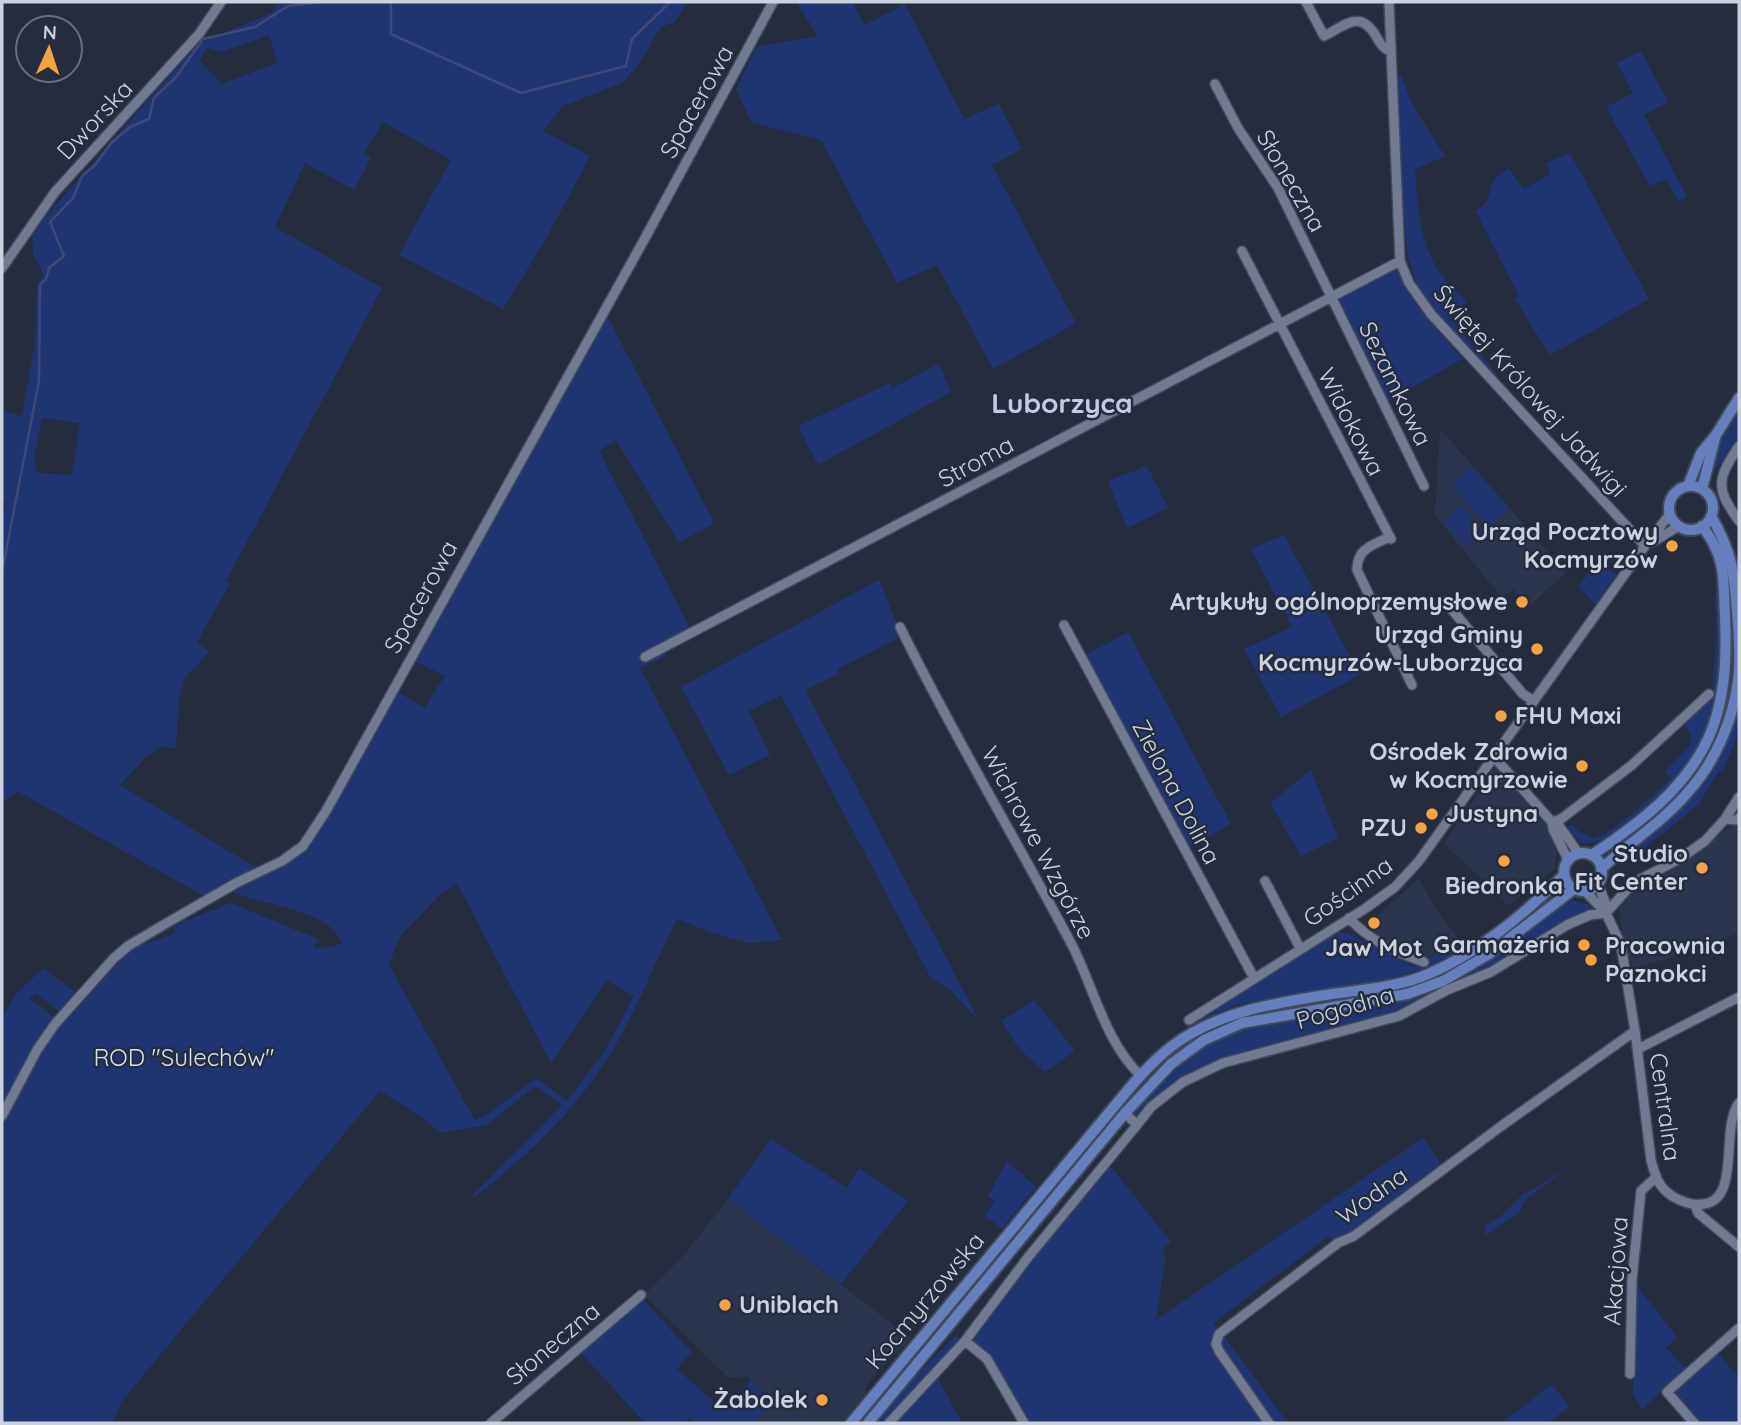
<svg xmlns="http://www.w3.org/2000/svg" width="1741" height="1425" viewBox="0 0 1741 1425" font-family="Quicksand,sans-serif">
	<rect width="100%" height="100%" fill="#242c3e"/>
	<!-- built -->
	<path fill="#2b354e" d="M1440,429L1566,572L1529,607L1514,589L1502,598L1435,515Z
		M1496,769L1546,823L1558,850L1554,869L1507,906L1491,887L1444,844L1493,770Z
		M1739,821V933L1688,953L1633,968L1622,932L1619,905L1631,892L1706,845Z
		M1419,878L1433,905L1462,943L1433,959L1400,947L1365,927Z
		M728,1199L911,1338L873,1376L866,1386L865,1394L842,1423H750L772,1403L747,1376L729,1378L644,1295L684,1255Z"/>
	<!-- green -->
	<path fill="#203472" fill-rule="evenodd" d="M281,2L289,5L292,2H687L675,22L661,27L641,61L624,82L563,106L543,131L590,156L546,239L503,309L399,255L451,160L383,122L364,153L371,158L354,190L305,163L275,227L382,288L226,581L230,583L197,642L209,652L184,679L179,698L176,748L160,747L146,757L120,785L258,869L204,896L17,791L2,804V520L6,503L2,499V411L22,416L35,343L37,284L43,274L33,253L32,232L198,44L271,13ZM269,35L277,63L222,84L199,60L207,48L222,52ZM42,418L80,423L72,475L37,473L34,458Z
		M796,2H852L865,25L905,4L964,119L999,104L1022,149L992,165L1076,323L993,369L937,265L897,283L821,140L752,123L736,90L756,47L818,36Z
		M1641,51L1668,102L1644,115L1687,197L1678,201L1667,179L1650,186L1606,107L1633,93L1617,63Z
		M1401,74L1411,102L1445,156L1415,169C1417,202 1420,247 1441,274C1449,284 1459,293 1467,302L1447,314L1499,377L1493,375L1441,318L1418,288L1408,257L1401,180L1398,76Z
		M1570,153L1649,299L1550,355L1514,298L1519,296L1476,212L1487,202L1494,179L1508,168L1524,189L1550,174L1546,163Z
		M1398,267L1417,306L1462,359L1387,402L1337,300Z
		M606,313L714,523L679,543L616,440L599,451L693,634L663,650L666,656L640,668L782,940L749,943L715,934L677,919C655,963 636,1011 611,1053C576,1110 528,1155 476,1196H472L562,1105L535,1086L487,1125L440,1133L420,1116L380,1091L121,1402L113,1423H2V1127L25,1081L62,1021L132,948L175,934L173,926L231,903L320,940L314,945L315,949L342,944C330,908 261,906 231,891L304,850L395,690L424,708L445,676L414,661ZM457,883L551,1063L607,980L634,996L606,1049L567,1101L536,1078L487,1115L475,1120L389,965L400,936L442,893Z
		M939,364L951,392L818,465L798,426L890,383L892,388Z
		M1739,410V438L1723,463L1709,472L1715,450Z
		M1147,466L1168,508L1127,528L1108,481Z
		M1472,467L1509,508L1488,526L1452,485Z
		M1461,506L1483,531L1465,547L1443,521Z
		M1284,535L1360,675L1281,717L1244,649L1292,627L1251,549Z
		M1595,562L1617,574L1595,604L1579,587Z
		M879,580L902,636L838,669L839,674L805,690L980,1022L951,991L931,978L781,695L749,711L770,755L729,775L681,687Z
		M1715,586C1721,604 1720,630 1720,650C1716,734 1691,772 1626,822C1612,833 1598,848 1580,842L1567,827L1572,824L1580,833L1587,834L1591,839C1612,835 1654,795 1671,778L1665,771L1691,745L1690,733L1683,724L1712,692L1716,641Z
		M1128,632L1231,824L1184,850L1084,656Z
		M1739,702C1739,733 1736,744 1722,771H1719L1699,804L1626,863L1622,858C1645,838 1672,820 1692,798C1717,772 1731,736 1739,702Z
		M1311,770L1338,838L1301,856L1270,803Z
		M1573,901L1588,904L1594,913L1491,970L1398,1014L1288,1043L1181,1081L1140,1117L1132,1111C1161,1081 1189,1052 1227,1035C1291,1006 1375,1017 1441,989C1470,976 1496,957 1521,937C1539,923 1553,910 1573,901Z
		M1336,933H1348L1410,965L1416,966L1449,949L1459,940L1466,947C1401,989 1323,986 1250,1002C1228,1006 1210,1016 1191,1026Z
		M43,968L75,992L59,1011L36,994L29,998L54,1017L2,1107V1018L15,995Z
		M1034,1000L1075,1051L1045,1072L1020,1050L1001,1021Z
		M1423,1138L1443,1166L1338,1246L1329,1236L1213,1323L1221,1332L1210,1340L1265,1423H1028L991,1359L974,1342V1337L995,1312L1030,1258L1108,1163L1171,1242L1163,1247L1165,1259L1156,1320Z
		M771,1139L847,1188L859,1168L908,1201L841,1284L728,1199Z
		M1577,1160L1529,1197L1523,1203L1521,1211L1485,1236L1486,1225L1501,1216L1524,1193L1536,1188Z
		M1007,1161L1036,1187L1002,1228L984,1216L995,1201L988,1196Z
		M1637,1286L1677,1337L1666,1348L1685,1368L1642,1410L1633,1394Z
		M641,1298L692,1352L677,1369L723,1410L751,1381L772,1404L750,1423H695L690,1418L683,1423H645L579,1351Z
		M956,1335L960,1343L884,1423H876L912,1380Z
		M1223,1335L1288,1423H1271L1220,1346Z
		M1717,1352L1739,1378V1423H1699L1672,1391Z
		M938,1378L962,1423H893Z
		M1552,1384L1569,1407L1547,1423H1502Z"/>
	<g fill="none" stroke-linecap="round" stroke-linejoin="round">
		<!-- stream -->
		<path stroke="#414878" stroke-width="2.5" d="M391,2V34L521,93L626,66L632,39L670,2
			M2,572L39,381L40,285L46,279L49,268L64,256L50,222L73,198L82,176L95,165L111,143L130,127L149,119L154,98L176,77L203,39L255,27L288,6L321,2"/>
		<defs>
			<path id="minor" d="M1306,2L1324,36C1346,25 1360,9 1376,36C1380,44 1383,48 1391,52
				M1389,2L1400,261L1409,283L1431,314L1645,546
				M1215,84L1238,128L1278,188L1424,486
				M1242,251L1391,539
				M2,268L55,192L199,34L221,2
				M1739,446C1717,479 1715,488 1739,521
				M1389,537C1372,546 1357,548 1357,570L1412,685
				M1653,542L1679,526
				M1447,604L1523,694L1534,701
				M1064,625L1254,978
				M900,627C953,735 1016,839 1072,945C1094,988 1105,1042 1141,1076
				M645,657L1400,261
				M1494,757L1552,822L1560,827L1579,854
				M1725,819L1737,820L1739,818
				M1552,822L1561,819L1632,765L1709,694
				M1552,822L1553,829L1568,860
				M1265,881L1300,948
				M1598,884L1605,902L1606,913L1621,945L1635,1031L1651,1160C1655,1175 1658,1187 1672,1196C1682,1202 1692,1206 1704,1204C1741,1199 1720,1128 1739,1103
				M1585,891L1606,913
				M1606,913L1633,883L1681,858L1705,841L1725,819L1739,797
				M1349,918C1370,941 1395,952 1424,962
				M1189,1020L1366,908L1395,887L1419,861L1645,546L1670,514
				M1638,1049L1739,997
				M1125,1113L1137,1125L1151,1107L1183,1082L1223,1063L1399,1016L1447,990L1491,972L1567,925L1590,915L1606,913
				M2,1116L37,1050L55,1024L114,958L128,946L165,924L238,882L282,861L303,846L326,811L644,240L773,2
				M1695,1205L1698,1213L1739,1247
				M965,1341L987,1359L1024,1423
				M1630,1374L1632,1280L1641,1191L1655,1178
				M491,1423L641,1295
				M889,1423L965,1341L1029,1256L1137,1125
				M1269,1423L1219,1351L1216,1344L1219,1334L1338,1243L1354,1236L1500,1127L1635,1031
				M1694,1423L1667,1392L1739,1328"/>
			<path id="major" d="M1688,486L1701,453L1716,435L1739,398
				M1669 508a22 22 0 1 1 44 0a22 22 0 1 1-44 0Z
				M1702,489L1715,438
				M1564 872a19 19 0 1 1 38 0a19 19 0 1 1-38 0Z
				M1591,855C1609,845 1626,831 1643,818C1714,760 1729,706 1725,616C1723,579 1727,558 1702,526
				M1601,869C1630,842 1664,821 1689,791C1715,762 1733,720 1738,681C1741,659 1739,634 1737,612C1734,571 1732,552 1711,516
				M851,1423L1113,1108C1131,1086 1149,1064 1172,1046C1219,1011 1276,1003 1332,994C1362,990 1394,987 1421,977C1475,956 1523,915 1564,875
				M868,1423L1125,1113L1171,1064L1204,1040L1242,1023L1407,994L1443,981L1489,954L1574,889"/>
		</defs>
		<!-- minor casing -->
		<use href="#minor" stroke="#424959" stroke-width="12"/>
		<!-- major casing -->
		<use href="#major" stroke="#424959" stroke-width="14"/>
		<!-- minor -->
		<use href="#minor" stroke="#717a91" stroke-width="9"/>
		<!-- major -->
		<use href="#major" stroke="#677ebd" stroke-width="10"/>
	</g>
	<!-- markers -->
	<g fill="#f4a344" stroke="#242c3e" stroke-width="2.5">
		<circle cx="1672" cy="546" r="7"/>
		<circle cx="1522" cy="602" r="7"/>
		<circle cx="1537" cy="649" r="7"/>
		<circle cx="1501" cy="716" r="7"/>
		<circle cx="1582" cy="766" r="7"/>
		<circle cx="1432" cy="814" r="7"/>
		<circle cx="1421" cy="828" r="7"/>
		<circle cx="1504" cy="861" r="7"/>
		<circle cx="1702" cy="868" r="7"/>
		<circle cx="1374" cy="923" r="7"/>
		<circle cx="1584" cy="945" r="7"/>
		<circle cx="1591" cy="960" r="7"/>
		<circle cx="725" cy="1305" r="7"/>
		<circle cx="822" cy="1400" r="7"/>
	</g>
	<g text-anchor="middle" stroke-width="5" stroke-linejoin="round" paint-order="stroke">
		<!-- street labels -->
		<g font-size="24" fill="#ccd1de" stroke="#242c3e">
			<text transform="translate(697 102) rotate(-61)" y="8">Spacerowa</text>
			<text transform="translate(95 120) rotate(-47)" y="8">Dworska</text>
			<text transform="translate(1291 181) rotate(60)" y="8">Słoneczna</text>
			<text transform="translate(1395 384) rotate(64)" y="8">Sezamkowa</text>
			<text transform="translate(1530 391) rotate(48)" y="8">Świętej Królowej Jadwigi</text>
			<text transform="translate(1351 422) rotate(63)" y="8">Widokowa</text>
			<text transform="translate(976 462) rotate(-28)" y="8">Stroma</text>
			<text transform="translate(421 597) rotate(-61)" y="8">Spacerowa</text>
			<text transform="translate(1176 792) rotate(62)" y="8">Zielona Dolina</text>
			<text transform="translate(1038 843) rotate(62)" y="8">Wichrowe Wzgórze</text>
			<text transform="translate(1348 892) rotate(-35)" y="8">Gościnna</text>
			<text transform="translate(1345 1008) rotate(-16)" y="8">Pogodna</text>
			<text transform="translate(1665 1107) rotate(82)" y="8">Centralna</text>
			<text transform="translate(1372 1196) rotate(-35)" y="8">Wodna</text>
			<text transform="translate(1616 1271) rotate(-86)" y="8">Akacjowa</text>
			<text transform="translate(925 1301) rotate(-50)" y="8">Kocmyrzowska</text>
			<text transform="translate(553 1344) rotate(-40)" y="8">Słoneczna</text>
		</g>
		<!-- poi labels -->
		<g font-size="24" font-weight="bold" fill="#ccd1de" stroke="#242c3e" text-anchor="end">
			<text x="1658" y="540">Urząd Pocztowy<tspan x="1658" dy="28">Kocmyrzów</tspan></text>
			<text x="1508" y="610">Artykuły ogólnoprzemysłowe</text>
			<text x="1523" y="643">Urząd Gminy<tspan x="1523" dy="28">Kocmyrzów-Luborzyca</tspan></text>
			<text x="1515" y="724" text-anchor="start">FHU Maxi</text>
			<text x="1568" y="760">Ośrodek Zdrowia<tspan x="1568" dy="28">w Kocmyrzowie</tspan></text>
			<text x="1446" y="822" text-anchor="start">Justyna</text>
			<text x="1407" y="836">PZU</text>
			<text x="1688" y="862">Studio<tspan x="1688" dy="28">Fit Center</tspan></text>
			<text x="1504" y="894" text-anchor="middle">Biedronka</text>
			<text x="1570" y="953">Garmażeria</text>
			<text x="1605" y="954" text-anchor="start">Pracownia<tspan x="1605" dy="28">Paznokci</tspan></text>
			<text x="1374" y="956" text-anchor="middle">Jaw Mot</text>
			<text x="739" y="1313" text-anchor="start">Uniblach</text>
			<text x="808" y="1408">Żabolek</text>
		</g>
		<!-- park labels -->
		<g font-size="24" fill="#d7dff3" stroke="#242c3e">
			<text x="184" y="1066">ROD "Sulechów"</text>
		</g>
		<!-- quarter labels -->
		<g font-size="28" font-weight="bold" fill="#c2cce5" stroke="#242c3e">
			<text x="1062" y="413">Luborzyca</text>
		</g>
	</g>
	<!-- border -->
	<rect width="1741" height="1425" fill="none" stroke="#ccd1de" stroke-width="7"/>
	<!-- north arrow -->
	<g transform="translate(49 49) rotate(3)"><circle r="33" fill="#242c3e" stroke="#676e7e" stroke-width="2"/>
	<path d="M0-5L12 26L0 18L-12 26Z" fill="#f4a344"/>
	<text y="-10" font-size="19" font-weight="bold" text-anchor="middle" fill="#ccd1de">N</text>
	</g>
</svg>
